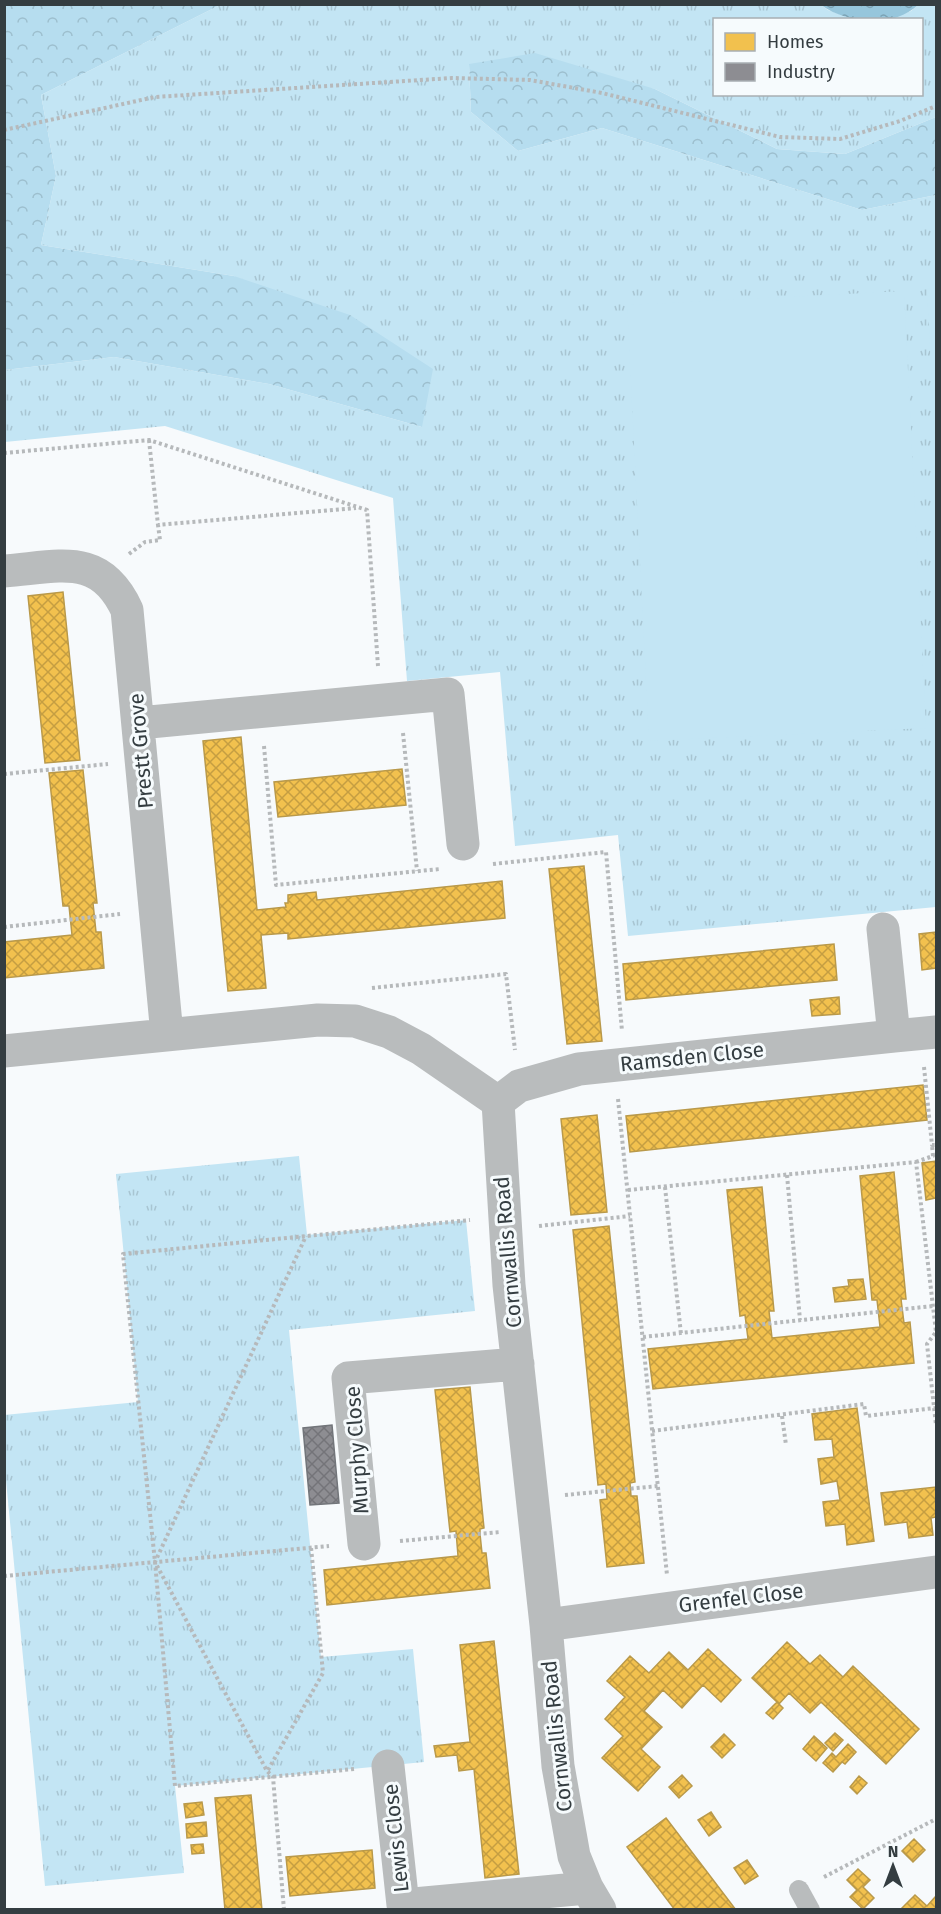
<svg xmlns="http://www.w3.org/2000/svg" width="941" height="1914" viewBox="0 0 941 1914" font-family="'Fira Sans',sans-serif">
	<defs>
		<pattern id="grass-tufts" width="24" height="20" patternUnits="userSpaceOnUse" patternTransform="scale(1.5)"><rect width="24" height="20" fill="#c3e5f4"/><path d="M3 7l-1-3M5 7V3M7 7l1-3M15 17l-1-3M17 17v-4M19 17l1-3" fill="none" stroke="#a8c5d2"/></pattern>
		<pattern id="forest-crowns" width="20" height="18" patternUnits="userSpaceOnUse" patternTransform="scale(1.5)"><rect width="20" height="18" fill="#b6ddef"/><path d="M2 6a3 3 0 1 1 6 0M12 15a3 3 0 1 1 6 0" fill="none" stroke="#9dbfce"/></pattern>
		<pattern id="water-ripples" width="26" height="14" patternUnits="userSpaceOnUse" patternTransform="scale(1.5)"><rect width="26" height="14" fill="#96c6dc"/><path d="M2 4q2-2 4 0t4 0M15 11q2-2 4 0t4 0" fill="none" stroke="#7ba2b4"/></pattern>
		<pattern id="homes-cross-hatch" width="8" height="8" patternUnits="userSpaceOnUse" patternTransform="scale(1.5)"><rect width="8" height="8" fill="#f2c14e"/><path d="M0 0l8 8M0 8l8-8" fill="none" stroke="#c59e42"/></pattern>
		<pattern id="industry-cross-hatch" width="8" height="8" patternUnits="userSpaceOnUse" patternTransform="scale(1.5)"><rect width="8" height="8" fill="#8d8d92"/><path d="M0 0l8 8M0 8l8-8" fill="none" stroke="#747479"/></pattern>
	</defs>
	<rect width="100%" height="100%" fill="#f7fafc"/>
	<!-- grass -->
	<path fill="url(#grass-tufts)" d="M220,5H821L828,10L853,19L714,20V94H922V20L889,19L911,11L918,5H936V117L845,154L777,149L655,89L469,65L471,112L518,151L602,128L862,210L936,195V907L628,936L618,835L515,846L500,672L407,681L393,498L165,426L5,442V370L114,357L269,384L422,427L234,276L41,245L56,176L41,95Z
		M299,1156L307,1235L466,1220L475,1311L289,1330L321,1657L413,1649L424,1762L175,1786L184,1873L45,1886L5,1470L4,1415L138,1402L116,1174Z"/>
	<!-- forest -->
	<path fill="url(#forest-crowns)" d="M5,4L220,5L41,95L56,176L41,245L234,276L350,315L433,369L422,427L269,384L114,357L5,370Z
		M535,53L655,89L777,149L845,154L936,117V195L862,210L602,128L518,151L471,112L469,64Z"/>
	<!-- pitch -->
	<path fill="#c3e5f4" d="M936,288V466L927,289Z
		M904,291L926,728L649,741L627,305Z"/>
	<!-- water -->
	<path fill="url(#water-ripples)" d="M821,5H918C894,28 847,24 821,5Z"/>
	<!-- homes -->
	<path fill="url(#homes-cross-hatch)" stroke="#b9994a" stroke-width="1.5" d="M63,592L80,760L45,763L28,596Z
		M241,737L257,910L286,907L285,903H288V895L316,892L317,900L502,881L505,918L288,939V933L261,935L266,988L228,991L203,741Z
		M402,769L406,805L278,817L274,782Z
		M83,770L97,903H93L96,932H101L104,968L4,978V942L72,935L69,906H63L49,773Z
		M584,866L602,1041L567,1044L549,869Z
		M936,932V968L922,970L919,934Z
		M834,944L837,980L626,1000L623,964Z
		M839,997L840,1014L812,1016L810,1000Z
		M923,1085L927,1120L630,1152L626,1116Z
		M597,1115L607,1212L571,1215L561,1119Z
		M936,1161V1198L926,1200L922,1163Z
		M894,1172L906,1299H901L904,1323L910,1322L914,1363L653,1389L648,1349L748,1339L745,1315L740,1316L727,1190L762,1187L774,1311H769L772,1338L880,1327L877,1300H872L860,1176Z
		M609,1226L635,1482L630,1483L631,1496H637L644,1563L607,1567L600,1500L607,1499L606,1484L598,1485L573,1230Z
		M863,1279L866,1299L835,1302L833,1288L849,1286L848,1280Z
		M470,1387L484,1528L480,1529V1534L482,1553H486L490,1588L327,1605L324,1570L458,1556L456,1531L450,1532L435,1390Z
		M857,1408L874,1541L847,1545L845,1524L826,1526L823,1502L840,1500L837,1481L821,1484L818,1459L834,1457L832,1439L815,1440L812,1414Z
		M936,1487V1517L931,1518L933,1535L909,1538L907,1522L885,1525L881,1493Z
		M494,1641L519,1874L485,1878L474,1769L459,1771L457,1755L436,1757L434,1746L470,1742L460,1645Z
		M787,1642L810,1664L820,1655L843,1677L853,1666L919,1729L886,1764L821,1702L810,1713L789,1693L779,1704L752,1678Z
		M708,1649L741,1680L721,1702L703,1685L682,1708L663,1690L644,1711L662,1727L641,1749L660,1767L638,1791L602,1758L623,1736L605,1719L625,1697L607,1681L630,1656L649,1673L669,1652L688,1670Z
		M777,1702L783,1708L773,1719L766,1713Z
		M835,1733L843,1740L833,1751L825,1743Z
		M724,1734L735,1745L722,1758L711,1747Z
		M814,1736L827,1748L816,1761L803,1749Z
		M848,1744L856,1752L845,1764L842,1762L833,1772L823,1763L832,1753L836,1757Z
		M682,1775L692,1786L679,1798L669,1787Z
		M859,1776L867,1783L857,1794L850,1787Z
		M251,1795L262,1910H225L215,1798Z
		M202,1802L204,1815L186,1818L184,1804Z
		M711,1812L721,1827L709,1836L698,1820Z
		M666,1818L736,1910H675L627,1847Z
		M206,1822L207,1836L187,1838L186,1824Z
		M914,1839L925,1850L913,1862L902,1851Z
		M203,1844L204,1853L192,1854L191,1845Z
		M372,1850L375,1888L290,1896L286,1857Z
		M747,1860L758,1876L745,1884L734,1868Z
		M858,1869L870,1880L863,1887L874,1898L863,1909L850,1897L857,1890L847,1880Z
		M915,1895L927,1906L936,1896V1910H900Z"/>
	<!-- industry -->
	<path fill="url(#industry-cross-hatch)" stroke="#72757a" stroke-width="1.5" d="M332,1425L339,1503L310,1505L303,1428Z"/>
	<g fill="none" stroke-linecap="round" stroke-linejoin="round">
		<!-- path -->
		<path stroke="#b6b9bb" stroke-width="4" stroke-dasharray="3 3" stroke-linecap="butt" d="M4,130L155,97L452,78L530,80L602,93L780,137L840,139L900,121L936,106
			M149,440L158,525L356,508
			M4,453L149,440L367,510L378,666
			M129,554L145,542L160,540L158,525
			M403,733L417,871
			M264,746L276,885L440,869
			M4,774L108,764
			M493,864L606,852L622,1031
			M4,927L120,914
			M372,988L506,974L515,1050
			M924,1067L932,1145H936
			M618,1099L667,1575
			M916,1162L933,1156L932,1145
			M787,1175L800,1320
			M665,1187L681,1334
			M628,1190L916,1162L936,1332L927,1344L936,1425
			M539,1226L630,1216
			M643,1337L933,1306
			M782,1416L786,1445
			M652,1431L864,1404L866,1416L935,1408
			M565,1495L658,1486
			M400,1541L500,1532
			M4,1576L329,1546
			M354,1769L175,1786L155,1562L123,1254L470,1220
			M268,1770L323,1673L311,1547
			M824,1877L936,1819
			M284,1910L273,1777L267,1771L155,1562L306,1236"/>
		<!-- service -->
		<path stroke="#b9bcbd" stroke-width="20" d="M799,1890L810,1910"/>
		<!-- minor -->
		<path stroke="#b9bcbd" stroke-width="33" d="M4,571C59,567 100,551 127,610L167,1035
			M139,723L448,694L463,844
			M894,1036L936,1032
			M4,1051L318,1020L355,1021L389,1032L421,1049L498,1102L509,1285L546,1625L558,1766L574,1856L587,1888L600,1910
			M498,1102L519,1086L579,1069L894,1036L883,929
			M364,1544L348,1378L518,1364
			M546,1625L936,1572
			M388,1766L403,1905L587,1888"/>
	</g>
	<g text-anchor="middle" stroke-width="6" stroke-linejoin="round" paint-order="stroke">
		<!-- street labels -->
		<g font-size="21" fill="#343d41" stroke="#f6fbfd">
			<text transform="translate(141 751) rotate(-95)" y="7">Prestt Grove</text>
			<text transform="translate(692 1057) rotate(-6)" y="7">Ramsden Close</text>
			<text transform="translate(508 1252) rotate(-95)" y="7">Cornwallis Road</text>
			<text transform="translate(357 1450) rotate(-94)" y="7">Murphy Close</text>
			<text transform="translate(741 1598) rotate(-7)" y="7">Grenfel Close</text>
			<text transform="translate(557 1736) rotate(-96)" y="7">Cornwallis Road</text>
			<text transform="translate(396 1838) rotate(-96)" y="7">Lewis Close</text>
		</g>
	</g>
	<!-- border -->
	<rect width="941" height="1914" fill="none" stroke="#343d41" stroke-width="12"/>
	<!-- legend -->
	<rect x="713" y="18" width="210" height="78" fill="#f6fbfd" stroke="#a8afb2" stroke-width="1.5"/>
	<rect x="725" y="33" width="30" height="18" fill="#f2c14e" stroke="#a8afb2" stroke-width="1.5"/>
	<text x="767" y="48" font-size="18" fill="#343d41">Homes</text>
	<rect x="725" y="63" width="30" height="18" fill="#8d8d92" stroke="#a8afb2" stroke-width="1.5"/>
	<text x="767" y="78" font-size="18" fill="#343d41">Industry</text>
	<!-- north arrow -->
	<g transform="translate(893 1866)" stroke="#f6fbfd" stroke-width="4.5" paint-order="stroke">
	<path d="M0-4.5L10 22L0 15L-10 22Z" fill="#343d41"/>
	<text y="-9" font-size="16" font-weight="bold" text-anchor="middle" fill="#343d41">N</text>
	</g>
</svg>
